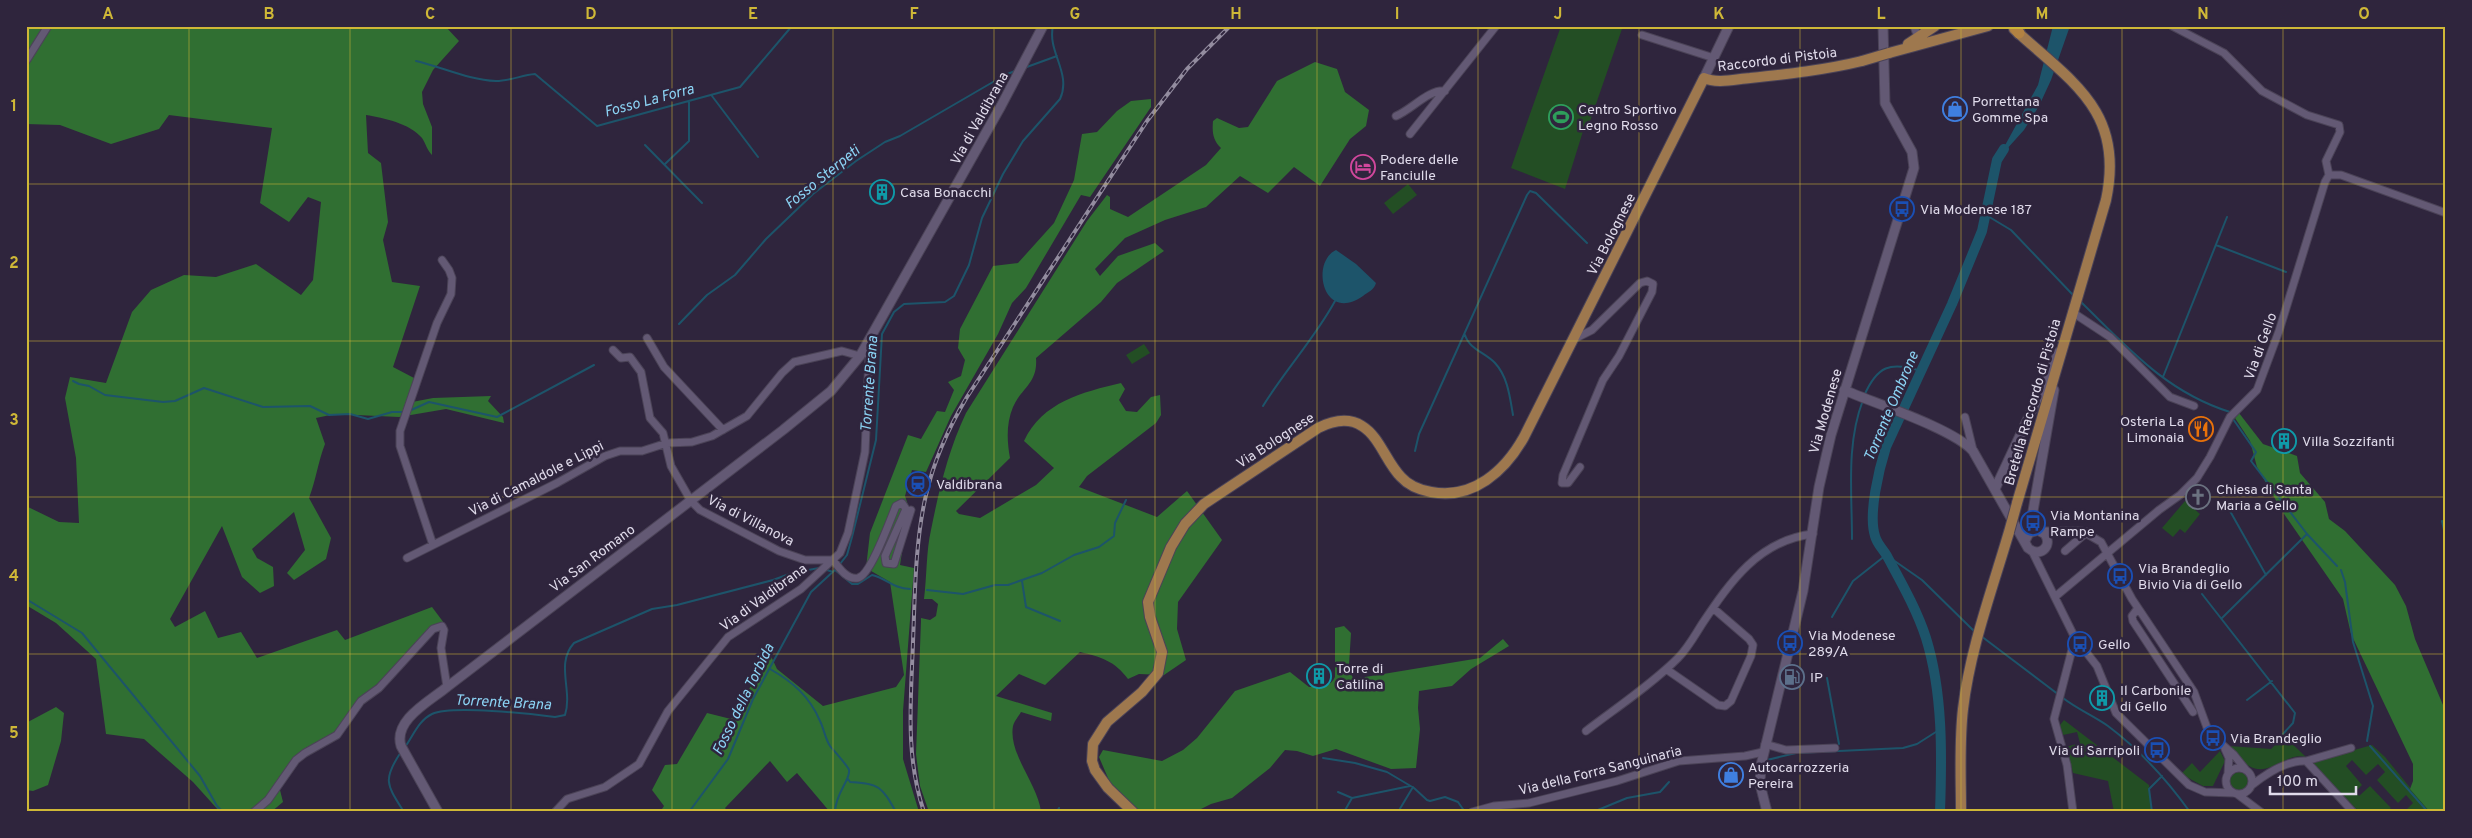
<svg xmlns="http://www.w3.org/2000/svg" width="2472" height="838" viewBox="0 0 2472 838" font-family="Overpass,sans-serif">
	<rect width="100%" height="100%" fill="#2f253d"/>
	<!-- green -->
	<path fill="#234e24" d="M1561,26H1623L1587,130L1584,128L1565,189L1511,168Z
		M1408,184L1417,195L1393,214L1384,203Z
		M1144,344L1150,353L1132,364L1126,355Z
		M2185,501L2200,514L2185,533L2180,529L2173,537L2162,528Z
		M2064,720L2149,785L2152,812H2114L2108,781L2073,773L2066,747L2080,743L2077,732L2063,735L2060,725Z
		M2284,736L2306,757C2285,752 2270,778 2249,766C2241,762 2236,752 2229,746L2271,749Z
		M2372,745L2385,757L2430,812H2404L2413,803L2406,795L2398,803L2377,780L2385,772L2378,764L2366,775L2352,760L2346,766L2362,785L2355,792L2359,796L2370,786L2391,808L2386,812H2359L2312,762Z
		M2220,751L2225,761L2213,786H2203L2181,774L2192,763L2200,772Z
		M2230 781a9 9 0 1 1 18 0a9 9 0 1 1-18 0Z"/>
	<!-- forest -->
	<path fill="#306f32" d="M26,26H445L459,41L433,70L422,92L423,104L432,127V155C427,150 426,144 422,138C409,123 384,118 366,115L368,153L381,163L388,222L383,240L392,282L420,286L393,367L414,378L407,403L433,398L491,396L488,401L503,417L504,423L446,409L399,417L335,414L316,418L325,444C318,462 316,480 309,498L331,538L326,559L294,580L287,573L305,550L294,512L252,549L257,558L273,567L274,586L260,593L242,577L222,526L170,619L175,627L205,611L218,638L241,632L257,658L337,630L345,640L432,607L444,623L429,629L380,682L357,700L345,721L332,734L296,758L281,780L280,790L283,802L271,812H220L193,782L144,739L106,734L96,659L56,623L26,605V506L59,522L79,523L76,458L65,398L70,377L106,383L132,312L151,290L184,275L216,277L256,264L301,295L313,280L321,202L308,197L289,222L260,203L272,128L169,115L159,129L111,144L60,125L26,124Z
		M1315,62L1337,69L1345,92L1369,110L1366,126L1350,139L1320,186L1294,167L1268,193L1240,176L1206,207L1165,220L1125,238L1095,269L1100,276L1118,256L1155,243L1164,251L1117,283L1101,302L1036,358C1038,383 1022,387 1013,407C1006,424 1007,441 1010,458L956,511L959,514L980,518L1036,485L1054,468L1024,441C1042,402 1083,392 1121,383L1125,389L1119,400L1126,411L1137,412L1151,397L1160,395L1161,415L1156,423L1087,476L1079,487L1157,517L1187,491L1222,540L1178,602L1177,629L1186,660L1164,675L1139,674L1128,679C1115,661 1101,657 1080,652L1045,685L1019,674L996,696L1052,713L1051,721L1021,712C1019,716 1014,721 1013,726C1008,754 1038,784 1041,812H929L920,786L916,754L921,621V618L930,620L936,616L938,604L932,599H924C927,576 926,552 931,530C939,490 948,451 966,413L1087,221L1107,195L1110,197V209L1128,217L1206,165L1221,148C1213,140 1212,133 1213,121L1217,118L1239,128L1248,127L1277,81Z
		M1151,99V107L1090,197L1081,195L1026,288L1012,303L998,334L951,416L926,472L912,470L905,496L909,508L900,565L914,568L903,711V759L919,812H830L797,773L787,782L770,761L725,808L728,812H660L664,806L652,790L665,765L677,764L707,713L731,719L770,654L777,669L823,706L896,687L904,675L890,582L866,568L870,533L908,435L921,439L937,411L945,412L954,390L948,382L961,376L965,360L958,348L960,329L993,266L1018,263L1054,223L1074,180L1082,134L1097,132L1117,111L1131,101Z
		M2239,413L2263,444L2297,456L2300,473L2325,502L2329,519L2345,531L2395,585L2406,606L2415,639L2446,712V812H2430L2410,789L2413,781V764L2351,634L2343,599L2282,511L2257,467L2250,441L2235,418Z
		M1344,626L1351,633L1349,665L1353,679L1480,658L1503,639L1509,646L1471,669L1452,686L1419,691L1418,708L1420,729L1416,768L1391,769L1336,749L1313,756L1297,751L1285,750L1270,768L1232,798L1211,804L1195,812H1136L1114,792L1099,757L1103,750L1162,761L1183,750L1197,738L1235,691L1290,672L1309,687C1319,687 1330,688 1335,677V628Z
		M56,707L64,713L61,741L48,785L33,791L26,790V723Z"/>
	<!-- water -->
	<path fill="#1d546a" d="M2053,26H2070L2051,80L2039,106L2024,130L1997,160L2038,85Z
		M1336,250L1356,264L1376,283C1374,290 1368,292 1363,296C1323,324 1310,262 1336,250Z"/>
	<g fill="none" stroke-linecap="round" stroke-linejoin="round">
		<!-- stream -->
		<path stroke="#1d546a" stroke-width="2" d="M416,61C442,67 469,80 496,81C510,81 522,75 535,74L597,126L740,87L792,26
			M1024,68L1057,56
			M712,96L758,157
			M645,145L702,203
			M665,164L689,141V102
			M1986,215L2011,230L2073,295
			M2216,245L2286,272
			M2081,302C2127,347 2166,392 2230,412
			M679,324L707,295L735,275L766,239L813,194L856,161L885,142L900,136L1005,75L1015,71
			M1465,335C1469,349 1486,353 1495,363C1508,377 1510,398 1513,415
			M2163,377L2227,217
			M73,381L79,384L89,386L105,395L163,402L175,401L204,388L263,407L310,406L329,415L350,414L368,419L392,412H405
			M1864,396C1877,366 1890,361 1921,371
			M1263,406C1285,370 1315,338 1335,301
			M409,411L429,402L497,417L594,365
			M2233,419L2256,452L2251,461L2307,534L2337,566
			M1415,451L1419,434L1527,195L1530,191L1536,193L1587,243
			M2230,511L2266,575
			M2446,522L2442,521L2446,539
			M1852,539C1852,493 1846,444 1863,400
			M840,564L847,555L852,537L876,440L882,334L894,312L904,304L945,302L954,296L969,265L982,218L1003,174L1023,141L1060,99C1072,73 1047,52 1053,26
			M827,570L833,572
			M835,570L852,584H858L872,575C888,579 892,588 910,589
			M2341,570L2345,582L2353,642L2373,706L2367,741
			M1022,581L1026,607L1060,621
			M927,590L963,594L995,585H1008L1042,573L1074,555L1099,547L1114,536L1115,523L1126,500
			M2202,594L2295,713L2293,723L2282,735
			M26,599L82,633L200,776L217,806L223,812
			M1832,617L1853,581L1886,555L1922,580L1975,632
			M2222,618L2307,534
			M1981,636L2059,695
			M770,669C793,682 810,697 820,721C824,729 825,738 830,746C834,751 848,766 849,770C851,779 835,794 835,812
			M1827,678L1839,744
			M2063,698C2077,709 2094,716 2108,726C2140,750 2167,780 2190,812
			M2247,700L2272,681
			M2370,746L2428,812
			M405,747C413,736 419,720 432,714C452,705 531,714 555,717L565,715C573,690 555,664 574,643L652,609L677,605L773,580L792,573L819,568
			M401,752C382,780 387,785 404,812
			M1323,758L1355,763L1387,772L1414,788L1427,800L1430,801L1445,797L1458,802L1465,812
			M1767,760L1796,753L1903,748L1917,744L1939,730
			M848,779L850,782C879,783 882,787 896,812
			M1338,792L1352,798L1410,786
			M689,812L728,759L753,699L811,592L837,568
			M1057,812L1059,808
			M1344,812L1352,798
			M1398,812L1413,787
			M1593,812L1627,798L1660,792L1669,782
			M2152,812L2149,789L2162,776"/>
		<!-- river -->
		<path stroke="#1d546a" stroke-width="10" d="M1940,812C1942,755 1943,693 1926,638C1917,610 1901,582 1887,556C1883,549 1877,544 1875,536C1868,514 1879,469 1886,447L1952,304L1982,231L1997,160L2004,149"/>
		<defs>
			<path id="minor" d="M1914,26L1916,32
				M2172,26L2224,53L2262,91L2307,115L2339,125L2340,132L2326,161L2329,175
				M1642,35L1714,58
				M26,61L48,26
				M1396,116C1411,110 1429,89 1445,91
				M1410,134L1496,26
				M2329,175H2341L2446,213
				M2072,312L2110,337L2170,397L2194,406
				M647,338L664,367L723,430
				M1574,339L1592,330L1640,283L1647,281L1653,284L1652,292L1619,356L1603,380L1563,475L1562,483H1568L1580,467
				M613,350L621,358L630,357L641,372L650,418L663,433L671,466L691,501L700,510L779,551L805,560H833
				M1965,417L1973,450
				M2042,531H2082L2101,542L2132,599L2194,692L2209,733L2234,755L2246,770
				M433,545L400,446V431L437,323L451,294L452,278L449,270L442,260
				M2032,551L2075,638L2097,666L2116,713L2189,785L2205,792L2234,793
				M2065,551L2087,532
				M407,558L557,483L605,456L620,451H642L667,443L692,442L712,436L747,416L782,373L794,362L842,351L860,356
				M833,560C839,568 847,580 858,578C871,575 890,520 896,506L902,503L906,509L885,556L886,563L894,564L911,510
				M2056,596L2159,510L2180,495L2197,478L2210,457L2230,417L2257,390L2279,331L2325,182L2329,175
				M2138,608L2132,616L2133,621L2193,712
				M1666,669L1718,705L1725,706L1731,701L1751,656L1753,645L1749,639L1713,608
				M1586,731C1616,708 1651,685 1678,658C1688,648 1695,635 1702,624C1730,582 1759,540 1813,534
				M1765,744L1786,750L1835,748
				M2225,749L2229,758L2228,774
				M2306,761L2351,748
				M2226 781a13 13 0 1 1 26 0a13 13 0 1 1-26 0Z
				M2252,785C2266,774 2288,760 2306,761L2353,812
				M2237,794L2261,812
				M254,812L268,800L296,760L305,753L337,735L361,701L379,688L433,629L442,626L444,630L441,648L447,687
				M555,812L567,799L605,787L639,764L668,711L728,637L801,589L840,553L848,533L865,452L869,357L866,346
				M1472,812L1494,806L1529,803L1617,781L1679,761L1745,756L1763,752
				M2073,812L2067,765L2054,719L2075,638"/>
			<path id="tertiary" d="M1844,390C1874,403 1954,429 1973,451L2028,548C2039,558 2053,547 2045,534L2038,530L2029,533L2025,541
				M1995,489L2059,352
				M2034,530L2033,511L2054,390
				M438,812L401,746C393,720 430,701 447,687L783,430L831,391L860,356L1001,106L1043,26
				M1767,812L1760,784L1761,765L1803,591L1819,487L1831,435L1914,168L1912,152L1885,103L1883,26"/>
			<path id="secondary" d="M1704,78L1729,26"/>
			<path id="primary" d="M2014,29C2072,82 2125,111 2106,200L2017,503
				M1908,44L1935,26
				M1889,53L1988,26
				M1133,812L1108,788L1095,770L1092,761L1093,744L1107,722L1142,692L1158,673L1162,652L1150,617L1148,602L1171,547L1185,524L1204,504L1318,428C1332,421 1348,417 1362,426C1380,437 1386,462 1401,477C1409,486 1420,490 1431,492C1473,500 1505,471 1524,437L1704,78C1717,84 1736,79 1750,78C1788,74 1825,70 1862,61
				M1961,812C1961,778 1959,743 1963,709C1970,649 1992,590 2009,532"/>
			<path id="trunk" d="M2014,26L2019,33"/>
		</defs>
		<!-- minor casing -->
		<use href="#minor" stroke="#4b4357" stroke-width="9"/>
		<!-- tertiary casing -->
		<use href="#tertiary" stroke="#4b4357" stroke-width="11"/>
		<!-- secondary casing -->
		<use href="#secondary" stroke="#4b4357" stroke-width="11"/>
		<!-- primary casing -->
		<use href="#primary" stroke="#4b4357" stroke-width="12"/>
		<!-- trunk casing -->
		<use href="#trunk" stroke="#4b4357" stroke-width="14"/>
		<!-- minor -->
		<use href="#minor" stroke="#635974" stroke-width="7"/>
		<!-- tertiary -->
		<use href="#tertiary" stroke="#635974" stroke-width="9"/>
		<!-- secondary -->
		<use href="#secondary" stroke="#635974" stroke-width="9"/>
		<!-- primary -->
		<use href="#primary" stroke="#9e784e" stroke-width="10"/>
		<!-- trunk -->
		<use href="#trunk" stroke="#b28242" stroke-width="11"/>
		<defs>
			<path id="rail" d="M924,812C905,756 911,700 913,642C915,594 915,542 926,495C934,460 949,427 967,397L1147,121L1187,69L1230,26"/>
		</defs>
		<!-- rail casing -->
		<use href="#rail" stroke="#938c9f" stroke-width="4"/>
		<!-- rail -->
		<use href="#rail" stroke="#2f253d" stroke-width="2" stroke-dasharray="5.5" stroke-linecap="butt"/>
		<defs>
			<path id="primary-bridge" d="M1862,61L1889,53
				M2009,532L2017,503"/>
		</defs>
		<!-- primary-bridge casing -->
		<use href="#primary-bridge" stroke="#4b4357" stroke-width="12" stroke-linecap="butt"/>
		<!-- primary-bridge -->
		<use href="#primary-bridge" stroke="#9e784e" stroke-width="10"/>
	</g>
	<!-- grid -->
	<path fill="none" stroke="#cfb837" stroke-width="1" stroke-opacity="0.55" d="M189,26V812M350,26V812M511,26V812M672,26V812M833,26V812M994,26V812M1155,26V812M1317,26V812M1478,26V812M1639,26V812M1800,26V812M1961,26V812M2122,26V812M2283,26V812M26,184H2446M26,341H2446M26,497H2446M26,654H2446"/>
	<!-- icons -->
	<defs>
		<symbol id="shop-ring" viewBox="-11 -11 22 22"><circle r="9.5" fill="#2f253d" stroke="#3f7fe0" stroke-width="1.5"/><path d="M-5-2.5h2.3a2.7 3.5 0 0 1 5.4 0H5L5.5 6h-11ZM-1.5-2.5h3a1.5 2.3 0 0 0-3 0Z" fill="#3f7fe0"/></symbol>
		<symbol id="stadium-ring" viewBox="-11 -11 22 22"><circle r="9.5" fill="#2f253d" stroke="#2e9e5b" stroke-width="1.5"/><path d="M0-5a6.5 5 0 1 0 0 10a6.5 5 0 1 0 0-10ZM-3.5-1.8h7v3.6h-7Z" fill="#2e9e5b"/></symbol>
		<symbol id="hotel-ring" viewBox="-11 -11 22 22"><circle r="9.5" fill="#2f253d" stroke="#d1479c" stroke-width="1.5"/><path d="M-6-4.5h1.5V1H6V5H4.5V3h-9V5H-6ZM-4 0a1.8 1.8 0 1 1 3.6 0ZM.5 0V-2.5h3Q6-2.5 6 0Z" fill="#d1479c"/></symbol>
		<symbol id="building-ring" viewBox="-11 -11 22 22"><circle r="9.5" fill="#2f253d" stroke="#0f9aa8" stroke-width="1.5"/><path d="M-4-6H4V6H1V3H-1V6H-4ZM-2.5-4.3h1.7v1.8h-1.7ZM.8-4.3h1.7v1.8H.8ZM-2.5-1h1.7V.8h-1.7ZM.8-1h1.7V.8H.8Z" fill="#0f9aa8"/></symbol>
		<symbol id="bus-ring" viewBox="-11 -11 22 22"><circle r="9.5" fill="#2f253d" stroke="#1a4fb4" stroke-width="1.5"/><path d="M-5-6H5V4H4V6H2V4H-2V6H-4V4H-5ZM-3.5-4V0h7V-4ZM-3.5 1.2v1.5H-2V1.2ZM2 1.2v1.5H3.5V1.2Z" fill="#1a4fb4"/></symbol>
		<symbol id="restaurant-ring" viewBox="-11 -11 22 22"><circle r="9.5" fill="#2f253d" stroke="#e8710a" stroke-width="1.5"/><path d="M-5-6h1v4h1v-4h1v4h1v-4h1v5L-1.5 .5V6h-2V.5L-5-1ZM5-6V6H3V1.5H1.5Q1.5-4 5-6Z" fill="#e8710a"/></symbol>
		<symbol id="station-ring" viewBox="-11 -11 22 22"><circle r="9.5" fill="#2f253d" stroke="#1a4fb4" stroke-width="1.5"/><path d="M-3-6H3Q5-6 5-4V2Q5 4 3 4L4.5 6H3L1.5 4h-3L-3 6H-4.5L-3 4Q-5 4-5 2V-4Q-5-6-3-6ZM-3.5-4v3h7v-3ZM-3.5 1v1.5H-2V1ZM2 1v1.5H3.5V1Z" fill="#1a4fb4"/></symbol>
		<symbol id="church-ring" viewBox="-11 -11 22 22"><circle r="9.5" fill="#2f253d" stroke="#6b7280" stroke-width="1.5"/><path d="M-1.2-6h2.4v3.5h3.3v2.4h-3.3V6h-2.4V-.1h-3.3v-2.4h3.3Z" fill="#6b7280"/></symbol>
		<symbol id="fuel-ring" viewBox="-11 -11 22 22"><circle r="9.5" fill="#2f253d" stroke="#5c6f8a" stroke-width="1.5"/><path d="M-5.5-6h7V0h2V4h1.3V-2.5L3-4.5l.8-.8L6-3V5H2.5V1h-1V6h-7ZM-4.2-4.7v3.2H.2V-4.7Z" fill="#5c6f8a"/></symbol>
	</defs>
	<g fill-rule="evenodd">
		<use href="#shop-ring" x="1941" y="95" width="28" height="28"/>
		<use href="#stadium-ring" x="1547" y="103" width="28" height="28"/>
		<use href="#hotel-ring" x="1349" y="153" width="28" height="28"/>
		<use href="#building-ring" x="868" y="178" width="28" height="28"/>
		<use href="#bus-ring" x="1888" y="195" width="28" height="28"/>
		<use href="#restaurant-ring" x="2187" y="415" width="28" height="28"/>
		<use href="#building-ring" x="2270" y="427" width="28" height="28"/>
		<use href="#station-ring" x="904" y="470" width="28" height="28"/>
		<use href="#church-ring" x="2184" y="483" width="28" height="28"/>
		<use href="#bus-ring" x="2019" y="509" width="28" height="28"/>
		<use href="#bus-ring" x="2106" y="562" width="28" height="28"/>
		<use href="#bus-ring" x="1776" y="629" width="28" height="28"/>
		<use href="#bus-ring" x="2066" y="630" width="28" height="28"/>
		<use href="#building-ring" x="1305" y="662" width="28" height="28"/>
		<use href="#fuel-ring" x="1778" y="663" width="28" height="28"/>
		<use href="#building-ring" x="2088" y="684" width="28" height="28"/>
		<use href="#bus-ring" x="2199" y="724" width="28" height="28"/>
		<use href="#bus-ring" x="2143" y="736" width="28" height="28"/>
		<use href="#shop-ring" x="1717" y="761" width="28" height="28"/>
	</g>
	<g text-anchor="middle" stroke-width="5" stroke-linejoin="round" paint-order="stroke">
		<!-- street labels -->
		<g font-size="14" fill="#e0dbeb" stroke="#2f253d">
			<text transform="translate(1777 59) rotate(-7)" y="5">Raccordo di Pistoia</text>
			<text transform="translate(979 118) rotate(-61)" y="5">Via di Valdibrana</text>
			<text transform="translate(1611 234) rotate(-63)" y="5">Via Bolognese</text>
			<text transform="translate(2260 346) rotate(-70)" y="5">Via di Gello</text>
			<text transform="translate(2032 402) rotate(-74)" y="5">Bretella Raccordo di Pistoia</text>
			<text transform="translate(1825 411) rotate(-74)" y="5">Via Modenese</text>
			<text transform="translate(1275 440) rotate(-33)" y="5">Via Bolognese</text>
			<text transform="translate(536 478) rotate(-27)" y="5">Via di Camaldole e Lippi</text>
			<text transform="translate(751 520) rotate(27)" y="5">Via di Villanova</text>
			<text transform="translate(592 558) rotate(-37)" y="5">Via San Romano</text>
			<text transform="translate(763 597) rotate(-36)" y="5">Via di Valdibrana</text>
			<text transform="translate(1600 770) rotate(-14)" y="5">Via della Forra Sanguinaria</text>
		</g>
		<!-- poi labels -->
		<g font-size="14" fill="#e0dbeb" stroke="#2f253d" text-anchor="start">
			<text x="1972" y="106">Porrettana<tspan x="1972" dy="16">Gomme Spa</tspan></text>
			<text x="1578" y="114">Centro Sportivo<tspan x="1578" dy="16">Legno Rosso</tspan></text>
			<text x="1380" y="164">Podere delle<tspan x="1380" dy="16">Fanciulle</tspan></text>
			<text x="900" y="197">Casa Bonacchi</text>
			<text x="1920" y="214">Via Modenese 187</text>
			<text x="2184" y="426" text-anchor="end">Osteria La<tspan x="2184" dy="16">Limonaia</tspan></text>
			<text x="2302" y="446">Villa Sozzifanti</text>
			<text x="936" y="489">Valdibrana</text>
			<text x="2216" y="494">Chiesa di Santa<tspan x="2216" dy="16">Maria a Gello</tspan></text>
			<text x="2050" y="520">Via Montanina<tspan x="2050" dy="16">Rampe</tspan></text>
			<text x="2138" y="573">Via Brandeglio<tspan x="2138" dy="16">Bivio Via di Gello</tspan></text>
			<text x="1808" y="640">Via Modenese<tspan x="1808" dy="16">289/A</tspan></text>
			<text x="2098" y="649">Gello</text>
			<text x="1336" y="673">Torre di<tspan x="1336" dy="16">Catilina</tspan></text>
			<text x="1810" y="682">IP</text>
			<text x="2120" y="695">Il Carbonile<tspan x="2120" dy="16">di Gello</tspan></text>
			<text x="2230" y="743">Via Brandeglio</text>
			<text x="2140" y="755" text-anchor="end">Via di Sarripoli</text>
			<text x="1748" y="772">Autocarrozzeria<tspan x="1748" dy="16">Pereira</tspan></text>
		</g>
		<!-- water labels -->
		<g font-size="15" font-style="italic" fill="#8bd3f4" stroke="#2f253d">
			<text transform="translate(649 100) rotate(-15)" y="5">Fosso La Forra</text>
			<text transform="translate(822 177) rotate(-39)" y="5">Fosso Sterpeti</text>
			<text transform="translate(869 384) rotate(-86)" y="5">Torrente Brana</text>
			<text transform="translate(1891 406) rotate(-67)" y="5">Torrente Ombrone</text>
			<text transform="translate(743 699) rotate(-64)" y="5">Fosso della Torbida</text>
			<text transform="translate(503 702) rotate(3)" y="5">Torrente Brana</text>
		</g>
	</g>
	<!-- border -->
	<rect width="2472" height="838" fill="none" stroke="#2f253d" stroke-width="55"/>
	<!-- scale -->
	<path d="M2270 786v8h86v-8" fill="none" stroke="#e0dbeb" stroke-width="2.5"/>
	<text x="2277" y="786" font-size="15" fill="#e0dbeb" stroke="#2f253d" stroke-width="4" paint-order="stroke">100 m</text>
	<rect x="28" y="28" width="2416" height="782" fill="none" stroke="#cfb837" stroke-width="2"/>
	<g font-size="16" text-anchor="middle" font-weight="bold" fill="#cfb837">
		<text x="108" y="19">A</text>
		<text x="269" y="19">B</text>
		<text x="430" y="19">C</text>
		<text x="591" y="19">D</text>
		<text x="753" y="19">E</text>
		<text x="914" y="19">F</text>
		<text x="1075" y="19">G</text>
		<text x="1236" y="19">H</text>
		<text x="1397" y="19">I</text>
		<text x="1558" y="19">J</text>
		<text x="1719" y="19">K</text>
		<text x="1881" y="19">L</text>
		<text x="2042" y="19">M</text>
		<text x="2203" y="19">N</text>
		<text x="2364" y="19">O</text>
		<text x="14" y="111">1</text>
		<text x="14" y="268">2</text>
		<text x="14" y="425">3</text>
		<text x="14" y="581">4</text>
		<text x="14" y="738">5</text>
	</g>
</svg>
